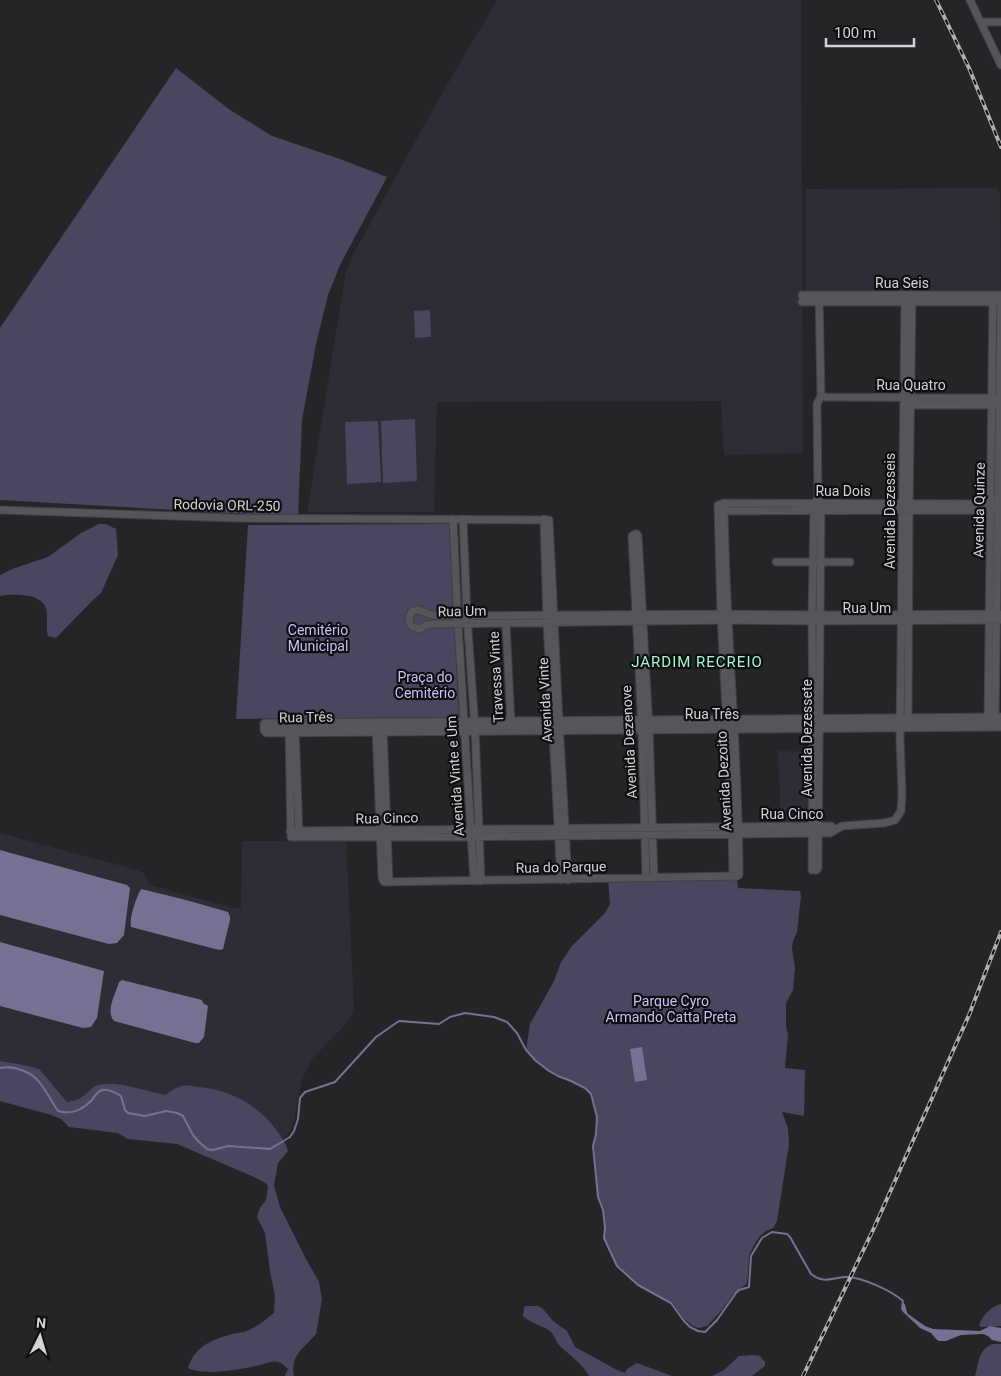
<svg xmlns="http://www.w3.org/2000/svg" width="1001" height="1376" viewBox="0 0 1001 1376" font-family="Roboto,sans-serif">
	<rect width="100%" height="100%" fill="#252528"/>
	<!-- built -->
	<path fill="#2e2c35" d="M497,0H801L803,453L724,455L721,401L437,402L434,512H307L346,271L355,251L433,109Z
		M997,188L1000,192L1001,295H805L806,189Z
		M778,751L812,752V826H781Z
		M0,833L137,870L143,873L150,885L237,909L241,907L242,841H287L290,837H346L354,1008L353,1013L347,1023L312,1059L302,1080L297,1103L295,1118L291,1130L286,1136L271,1146L66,1112L0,1065Z"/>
	<!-- green -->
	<path fill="#4a465f" d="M176,68L230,110L272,136L340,159L387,177L341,263L328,295L316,344L302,420L298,517L0,500V328Z
		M430,310L431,337L415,338L414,311Z
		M415,419L417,481L383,483L381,421Z
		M378,421L381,482L347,484L345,422Z
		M99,524H106L116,529L118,555L101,593L92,601L56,638L48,636C46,628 47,621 47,613C45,592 15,594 0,596V575L12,569L48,557L81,533Z
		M449,524L459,717L236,719L248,525Z
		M737,877L738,888L800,891L801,896L797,932L793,941L792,949L795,968L793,990L786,1003V1027L788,1034L785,1068L805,1070L804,1116L782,1112L788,1128L789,1144L777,1221L773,1228L766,1231L760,1236L754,1245L749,1256L748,1275L747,1283L744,1286L739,1289L732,1296L722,1310L707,1326L699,1328L693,1326L684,1319L672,1302L638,1285L617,1265L604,1238L605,1227L603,1210L598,1197L594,1146L596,1134L597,1117L591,1094L585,1087L549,1071L537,1061L526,1050L530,1024L554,981L561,962L572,946L605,913L610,904L608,879Z
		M0,1061L24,1065L39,1069L67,1102C72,1101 78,1100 82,1097C88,1094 91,1087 98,1085C114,1080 147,1091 165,1095C170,1092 176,1087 182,1086C186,1085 193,1086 198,1087C229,1089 259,1105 277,1131C282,1138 286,1143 288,1151L278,1163L274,1185L280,1207L306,1259L319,1282L322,1299L316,1334L299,1352L294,1361L293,1372L294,1376H285L288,1369C285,1366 282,1363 278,1362C271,1360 266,1364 259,1365C241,1370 203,1376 188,1368C194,1348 210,1340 229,1335C234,1333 239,1333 244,1332C256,1328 265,1320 274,1313L275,1296L270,1271L265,1233L257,1217L260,1208L266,1200L268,1188L267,1184L254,1177L177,1144L128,1139L118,1133L69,1127L61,1119L51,1115L0,1101Z
		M1001,1304V1326L981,1327L979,1325C983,1315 990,1307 1001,1304Z
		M527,1306H538L543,1309L553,1321L567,1331L575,1347L617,1370L625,1373L627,1369L637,1363L672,1376H589C582,1363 569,1355 559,1345C555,1340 554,1333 547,1329C539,1325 531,1323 523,1316L524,1307Z
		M993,1344H1001V1376H975C979,1363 978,1349 993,1344Z
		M752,1355L760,1356L765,1362V1366L752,1376H712L724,1370L739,1356Z"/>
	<!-- water -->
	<path fill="#767093" d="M0,850L127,885L130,888L124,935L117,943L109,944L0,915Z
		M141,889L186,900L228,912L230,917V920L223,949L220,950L215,949L131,927C129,918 136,898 141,889Z
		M0,942L104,971L97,1018L91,1027L83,1028L0,1006Z
		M122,980L202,1000L203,1003L208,1006L204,1037L199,1043H195L114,1021C105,1011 116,993 119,982Z
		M642,1047L647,1080L635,1082L630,1049Z
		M902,1301C907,1305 905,1309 908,1314L925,1326L933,1329L980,1331L990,1326L1001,1328V1342L992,1340L988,1336L983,1334L961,1335L946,1341H939L936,1339L931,1333L920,1328L903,1312L901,1309Z"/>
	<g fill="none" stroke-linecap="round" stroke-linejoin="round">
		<!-- stream -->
		<path stroke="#767093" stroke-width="2" d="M0,1068C14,1065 32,1072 40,1083C47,1092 52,1102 58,1111C70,1115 82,1110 91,1101C94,1098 97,1091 102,1090C109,1089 116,1093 121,1096L125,1110L128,1113L145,1116L166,1111L177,1113L183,1116L193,1135L199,1142L207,1149L213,1150L228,1146L270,1149L290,1137L294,1131L298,1119L300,1098L305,1092L335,1082L376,1037L399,1021L439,1024L450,1017L465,1013L494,1017L507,1022L517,1033L526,1050L536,1061L549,1071L558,1076L571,1081L585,1088L591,1094L597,1117L596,1134L593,1146L598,1197L603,1210L605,1227L604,1238L617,1266L638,1285L671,1303L684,1321L690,1327L698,1331L705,1332L717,1320L736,1293L739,1290L749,1287L751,1256L762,1238L772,1232L787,1234L790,1237L811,1274C824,1284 831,1278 845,1277C860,1276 892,1291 903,1301"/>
		<defs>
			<path id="minor" d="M970,0L1001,65
				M981,22H1001
				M802,295H997
				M802,302H996
				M821,396L824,397L995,398
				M906,405H995
				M818,498L814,504L812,621L813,720L812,868V870H817L818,868L821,504L818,498L817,404L821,396L819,295
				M0,510L234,518L549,520L559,722L568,880
				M721,511L995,510
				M453,519L458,624L474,881
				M463,519L467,616L475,729L481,881
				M544,519L547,623L561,880
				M776,562H850
				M1001,614L820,615L721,614L458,616C450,615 442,616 434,615C428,615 424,611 419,610C409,609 407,620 412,627L420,629L426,625L433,624L729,620L812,621L1001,620
				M506,623L511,725
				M988,722L993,295
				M995,723L1001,295
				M908,724L909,510L912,295
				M376,727L382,878L384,882L737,876L739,875C739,751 725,627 724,503
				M295,728L299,834
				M383,728L389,882
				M289,729L291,837H449L830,833L842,826L884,823L895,820L901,811L902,793L900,739L905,295
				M290,831L819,826H831L835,829
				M733,877L732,826L721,614L718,505L724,503L1001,504
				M646,878L642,728L632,536L635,534H637L638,536L649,728L654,878"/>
			<path id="tertiary" d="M1001,718L265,724V730L267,732L1001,726"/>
		</defs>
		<!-- minor casing -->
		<use href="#minor" stroke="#414144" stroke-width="9"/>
		<!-- tertiary casing -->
		<use href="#tertiary" stroke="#414144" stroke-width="11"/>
		<!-- minor -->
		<use href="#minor" stroke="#565559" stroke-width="7"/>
		<!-- tertiary -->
		<use href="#tertiary" stroke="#565559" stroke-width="9"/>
		<defs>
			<path id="rail" d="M936,0L969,68L1001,147
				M803,1376L874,1228L969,1015L1001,932"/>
		</defs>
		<!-- rail casing -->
		<use href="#rail" stroke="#afafb1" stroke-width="4"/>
		<!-- rail -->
		<use href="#rail" stroke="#0e0e10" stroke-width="2" stroke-dasharray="5.5" stroke-linecap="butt"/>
	</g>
	<g text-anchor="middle" stroke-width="4.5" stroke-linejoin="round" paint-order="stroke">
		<!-- street labels -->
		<g font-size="14" fill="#d3d3d5" stroke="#0e0e10">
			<text x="902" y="288">Rua Seis</text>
			<text x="911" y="390">Rua Quatro</text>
			<text x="843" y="496">Rua Dois</text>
			<text transform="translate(227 505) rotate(1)" y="5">Rodovia ORL-250</text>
			<text transform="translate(979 510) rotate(-89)" y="5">Avenida Quinze</text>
			<text transform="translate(890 511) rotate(-90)" y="5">Avenida Dezesseis</text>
			<text x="867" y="613">Rua Um</text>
			<text transform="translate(462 611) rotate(-1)" y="5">Rua Um</text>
			<text transform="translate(496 677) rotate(-93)" y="5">Travessa Vinte</text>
			<text transform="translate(545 700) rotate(-93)" y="5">Avenida Vinte</text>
			<text x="712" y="719">Rua Três</text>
			<text transform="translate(306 717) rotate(-1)" y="5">Rua Três</text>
			<text transform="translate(807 738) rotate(-90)" y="5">Avenida Dezessete</text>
			<text transform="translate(629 742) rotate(-93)" y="5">Avenida Dezenove</text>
			<text transform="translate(455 776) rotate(-94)" y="5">Avenida Vinte e Um</text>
			<text transform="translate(724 781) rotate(-93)" y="5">Avenida Dezoito</text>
			<text x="792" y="819">Rua Cinco</text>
			<text transform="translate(387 818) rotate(-1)" y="5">Rua Cinco</text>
			<text transform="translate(561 867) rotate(-1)" y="5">Rua do Parque</text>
		</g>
		<!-- park labels -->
		<g font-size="14" fill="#cac0fc" stroke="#0e0e10">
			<text x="318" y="635">Cemitério<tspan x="318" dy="16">Municipal</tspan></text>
			<text x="425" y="682">Praça do<tspan x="425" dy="16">Cemitério</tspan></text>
			<text x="671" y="1006">Parque Cyro<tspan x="671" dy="16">Armando Catta Preta</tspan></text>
		</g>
		<!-- neighbourhood labels -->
		<g font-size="15" letter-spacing="1" fill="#a1f7d0" stroke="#0e0e10">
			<text x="697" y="667">JARDIM RECREIO</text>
		</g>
	</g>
	<!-- north arrow -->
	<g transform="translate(40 1336) rotate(5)" stroke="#0e0e10" stroke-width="4" paint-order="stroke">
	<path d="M0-4L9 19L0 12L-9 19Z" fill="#d3d3d5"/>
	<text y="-8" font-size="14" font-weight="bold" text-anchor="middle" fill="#d3d3d5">N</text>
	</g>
	<!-- scale -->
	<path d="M826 38v8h88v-8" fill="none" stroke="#d3d3d5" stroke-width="2.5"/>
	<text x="834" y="38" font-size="15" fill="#d3d3d5" stroke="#0e0e10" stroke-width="4" paint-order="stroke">100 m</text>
</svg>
